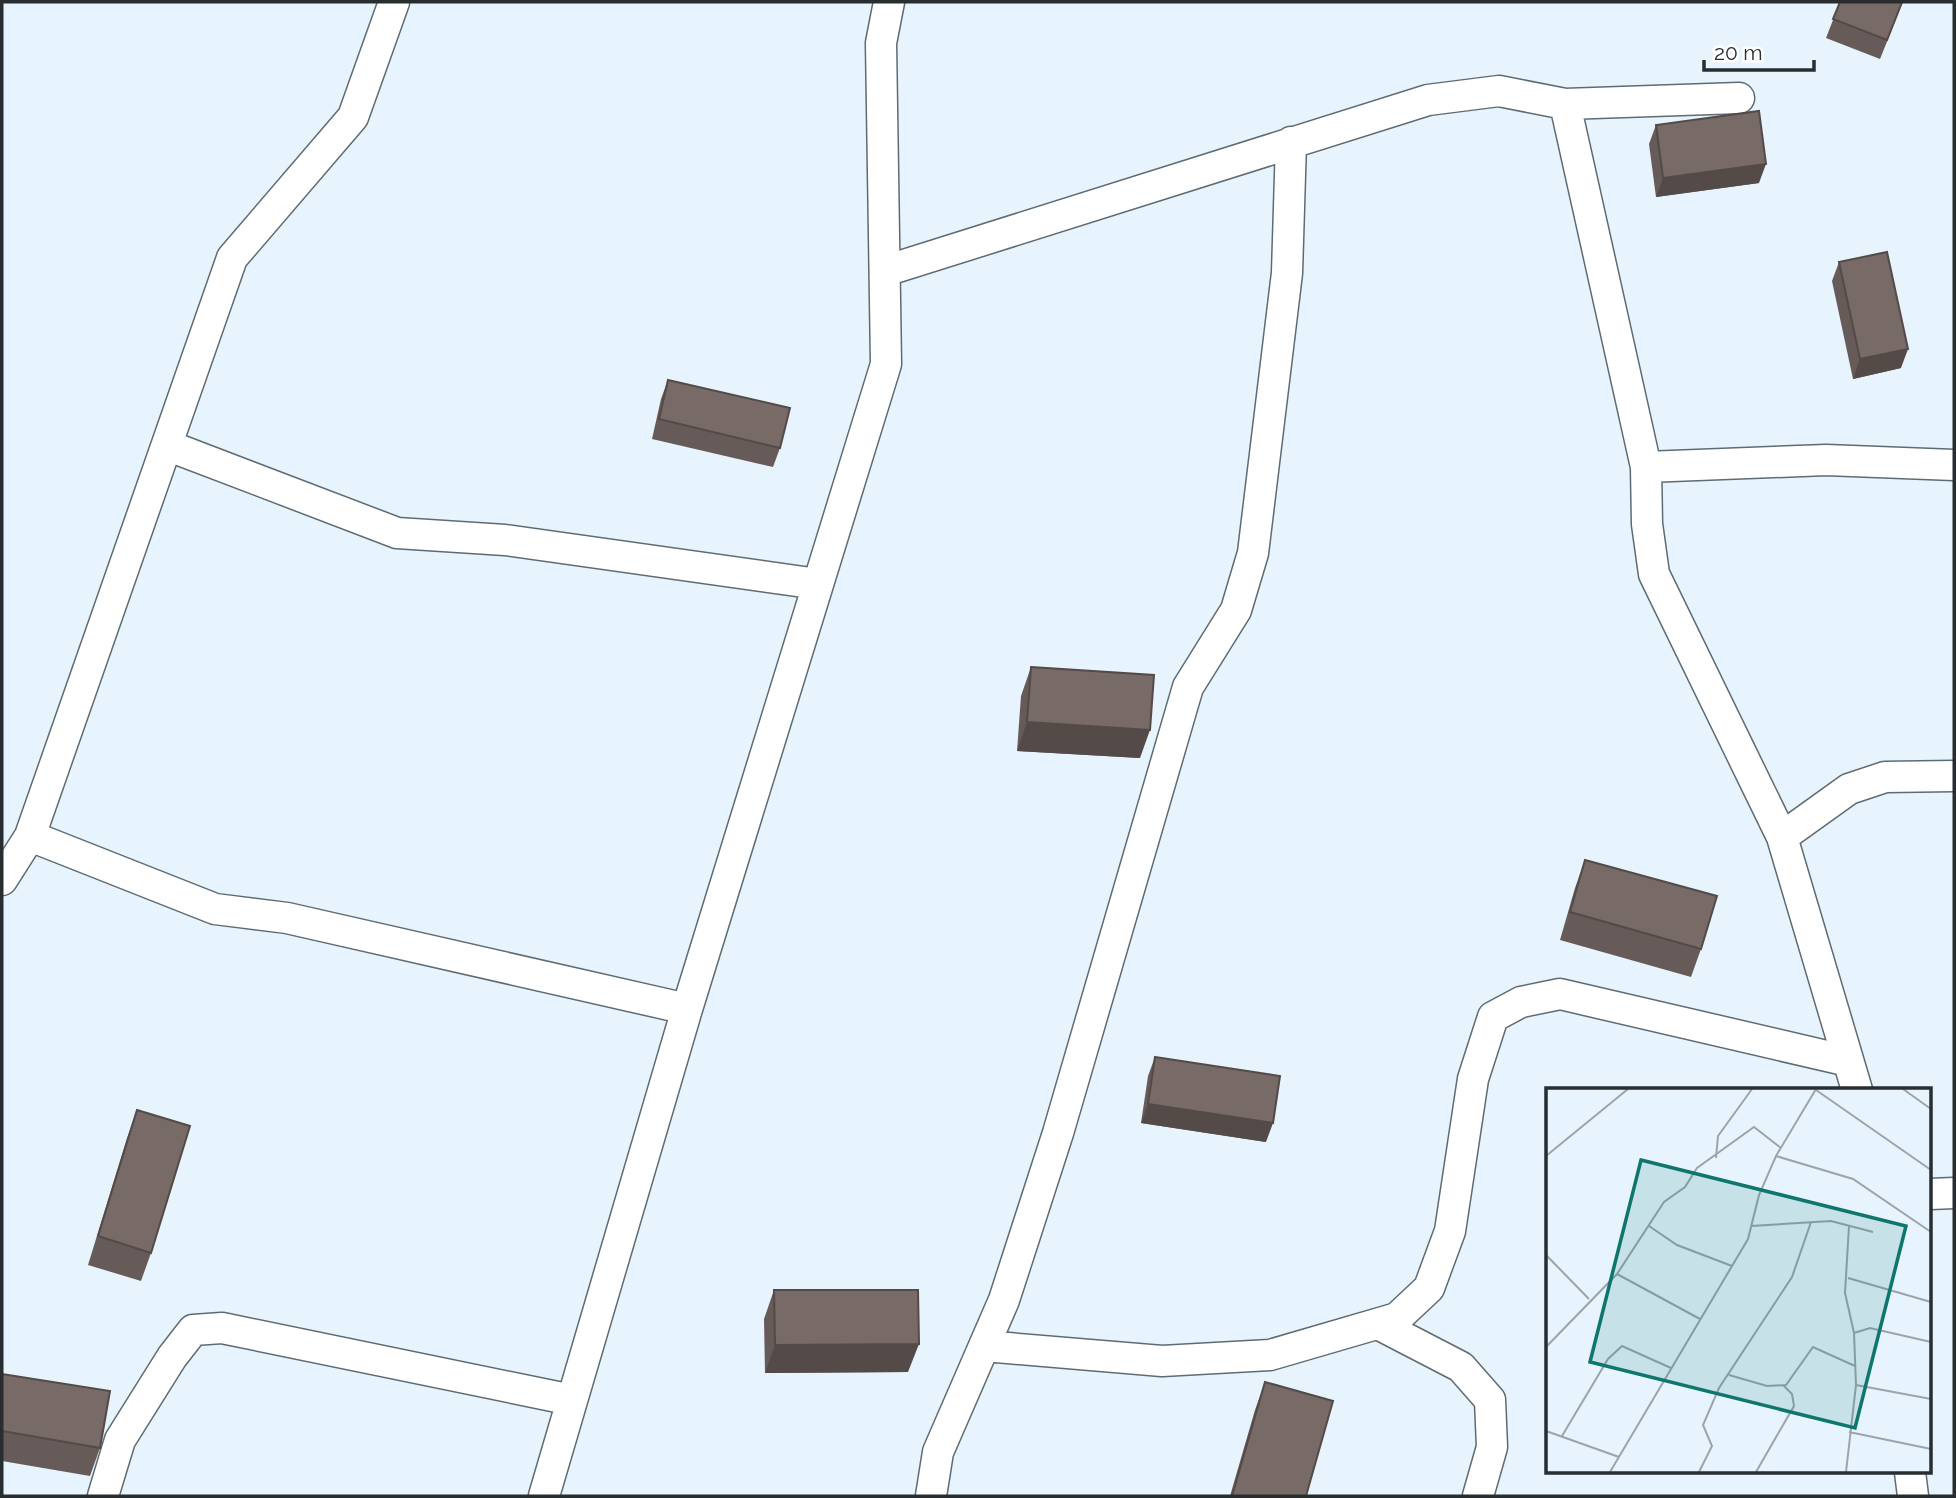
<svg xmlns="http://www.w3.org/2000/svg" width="1956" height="1498" viewBox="0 0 1956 1498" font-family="Raleway,sans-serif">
	<rect width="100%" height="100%" fill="#e7f4fd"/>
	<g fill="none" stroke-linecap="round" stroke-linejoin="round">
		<defs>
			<path id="street" d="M1565,104L1646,467L1647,524L1654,574L1782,837L1857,1090
				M885,271L1428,100L1499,91L1565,104L1739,98
				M169,446L397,533L505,540L818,584
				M1646,467L1826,460L1954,465
				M30,836L215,909L287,918L687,1009
				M1782,837L1849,789L1885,777L1954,776
				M2,880L30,836L232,258L353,117L394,2
				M1930,1194L1954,1193
				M1378,1324L1461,1367L1490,1400L1492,1447L1478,1496
				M984,1346L1162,1361L1270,1355L1397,1318L1429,1288L1450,1231L1473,1079L1493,1017L1521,1002L1560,994L1848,1061
				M1910,1472L1913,1496
				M103,1496L120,1440L172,1357L193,1330L222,1328L572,1400
				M544,1496L687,1009L886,364L881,43L889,2
				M931,1496L938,1452L1004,1300L1058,1133L1188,687L1236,610L1253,553L1287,273L1291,142"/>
		</defs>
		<!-- street casing -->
		<use href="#street" stroke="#5f6b72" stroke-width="33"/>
		<!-- street -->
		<use href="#street" stroke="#fff" stroke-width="30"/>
	</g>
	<!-- wall -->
	<path fill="#675b59" d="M1840,2H1903L1880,59L1826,38Z
		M1656,125L1759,183L1656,197L1649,144Z
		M1839,262L1901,368L1853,379L1832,281Z
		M668,380L780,448L773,467L652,439L661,399Z
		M1031,667L1140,758L1017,751L1021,696Z
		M1585,860L1701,949L1691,977L1560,940L1575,888Z
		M1155,1057L1266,1142L1141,1123L1148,1076Z
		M137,1110L151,1253L141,1281L88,1265L127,1138Z
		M774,1290L908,1372L765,1373L764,1319Z
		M2,1374L100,1448L90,1476L2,1461Z
		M1265,1382L1306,1496H1230L1255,1410Z"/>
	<!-- shaded-wall -->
	<path fill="#544a48" d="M1766,164L1759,183L1656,197L1663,178Z
		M1908,349L1901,368L1853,379L1860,359Z
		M1027,722L1150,730L1140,758L1017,751Z
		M1148,1104L1273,1123L1266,1142L1141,1123Z
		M919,1344L908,1372L765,1373L775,1345Z"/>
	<!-- building -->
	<path fill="#786a67" stroke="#544a48" stroke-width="2" d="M1840,2H1902L1887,40L1833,19Z
		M1759,111L1766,164L1663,178L1656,125Z
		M1887,252L1908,349L1860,359L1839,262Z
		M668,380L790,408L780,448L659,419Z
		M1031,667L1154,675L1150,730L1027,722Z
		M1585,860L1717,896L1701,949L1570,912Z
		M1155,1057L1280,1076L1273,1123L1148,1104Z
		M137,1110L190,1126L151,1253L98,1236Z
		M774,1290H918L919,1344L775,1345Z
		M2,1374L110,1391L100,1448L2,1431Z
		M1265,1382L1333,1401L1306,1496H1232Z"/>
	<!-- overview -->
	<g transform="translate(1546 1088)">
		<rect width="385" height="385" fill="#e7f4fd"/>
		<path fill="none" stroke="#9ba4ab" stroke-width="2" d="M357,1L385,21M270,2L385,82M0,68L82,1M230,68L307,91L385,144M170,70L172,48L206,1M103,138L131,157L186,178M205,138L285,133L327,144M0,167L43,211M71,186L154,231M302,190L385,214M308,245L324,240L385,254M0,259L71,186L118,114L139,99L151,80L208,39L235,60M183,287L221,298L240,297L267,259L309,278M310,297L385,311M0,343L73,369M303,344L385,361M16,348L62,271L76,258L125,280M64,384L202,151L213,107L230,68L270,1M153,384L166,358L157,337L173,300L246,189L265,134M210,384L248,318L246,306L237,297M300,384L310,297L308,245L299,205L303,138"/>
		<path fill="#0f766e" fill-opacity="0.15" stroke="#0f766e" stroke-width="3.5" d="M95,72L360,138L309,340L44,274Z"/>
		<rect width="385" height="385" fill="none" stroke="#282d30" stroke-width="3.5"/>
	</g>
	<!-- border -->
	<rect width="1956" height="1498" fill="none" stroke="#282d30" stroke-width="7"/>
	<!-- scale -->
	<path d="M1704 60v10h110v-10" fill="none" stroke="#282d30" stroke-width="3.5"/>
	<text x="1714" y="60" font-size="21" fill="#282d30" stroke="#ffffff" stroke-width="5" paint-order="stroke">20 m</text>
</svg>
